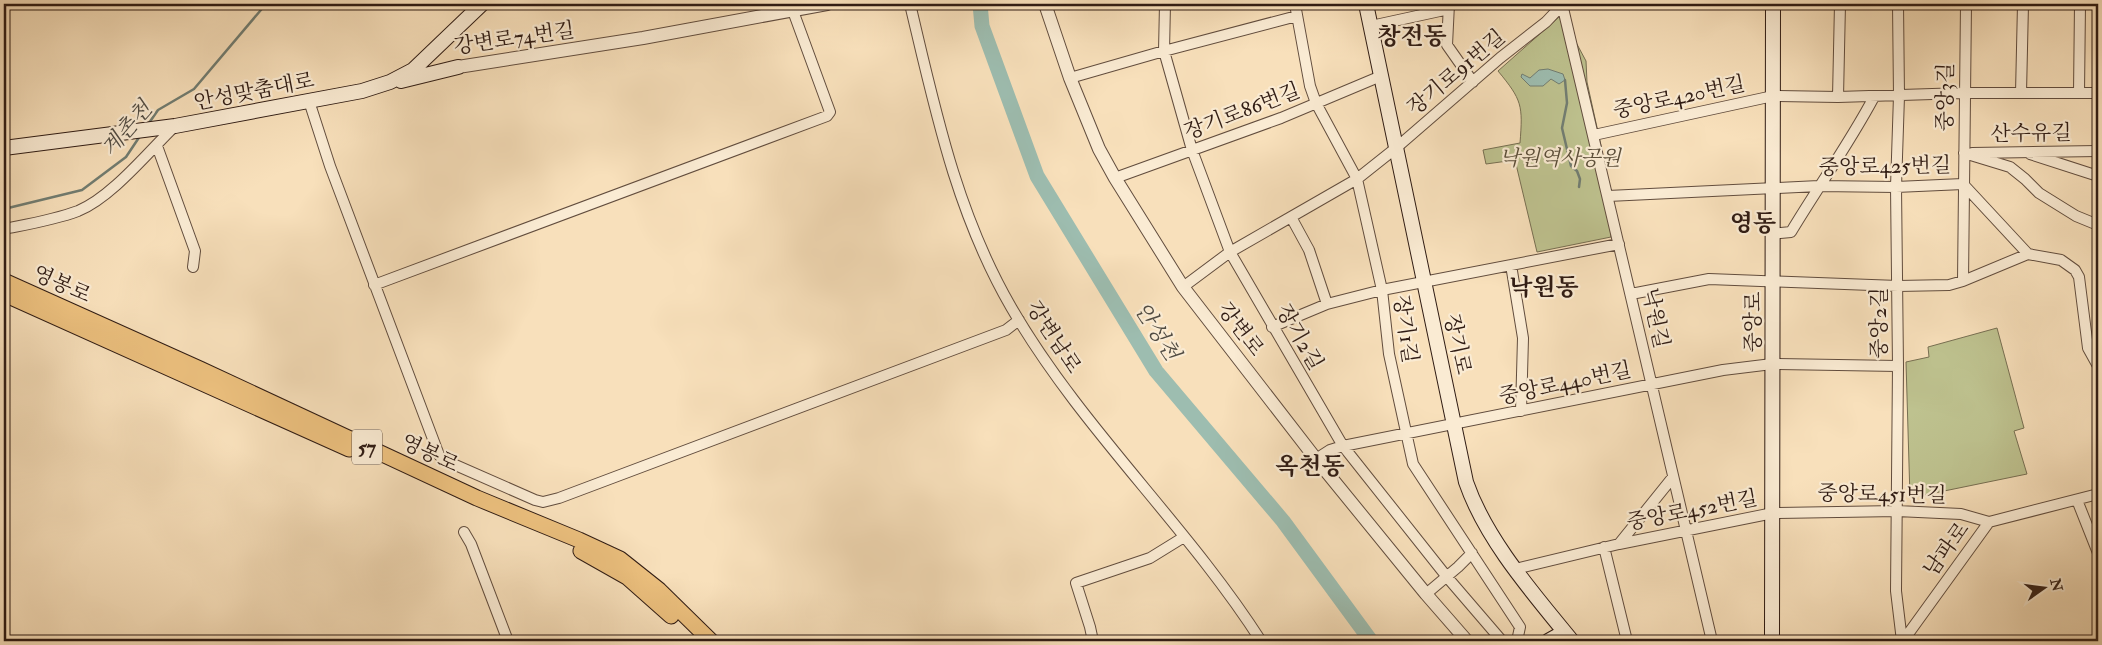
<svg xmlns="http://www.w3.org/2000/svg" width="2102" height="645" viewBox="0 0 2102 645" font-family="'IM FELL Double Pica','Noto Serif KR',serif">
	<rect width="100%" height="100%" fill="#f8e0bb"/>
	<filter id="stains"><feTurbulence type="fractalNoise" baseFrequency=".004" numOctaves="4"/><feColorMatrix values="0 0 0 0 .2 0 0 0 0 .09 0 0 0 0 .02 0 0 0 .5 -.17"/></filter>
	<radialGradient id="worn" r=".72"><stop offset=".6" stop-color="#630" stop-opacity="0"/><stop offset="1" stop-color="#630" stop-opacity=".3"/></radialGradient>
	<!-- green -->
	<path fill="#bec28f" stroke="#776f52" d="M1559,17L1564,20L1586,61L1587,82L1602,150L1611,237L1537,252L1515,160L1486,164L1483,150L1520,143C1523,105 1522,100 1498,71Z
		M1997,328L2024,428L2014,431L2027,474L1910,498L1906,362L1929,357L1928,347Z"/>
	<!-- water -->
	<path fill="#9dbdb0" stroke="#717d72" d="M1548,69L1563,74L1565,80L1559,84L1551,79L1543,86H1530L1521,77L1522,74L1530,78L1539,70Z"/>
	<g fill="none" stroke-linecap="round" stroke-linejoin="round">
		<!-- stream -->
		<path stroke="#717d72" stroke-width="2.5" d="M1565,80L1567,103L1562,128L1571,166L1577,171L1580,179L1579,187
			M149,123L158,110L194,89L266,4
			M4,209L82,190L126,157L140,136"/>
		<!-- river -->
		<path stroke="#9dbdb0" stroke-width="15" d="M980,4L982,26L1037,176L1156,371L1283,521L1371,641"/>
		<defs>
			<path id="minor" d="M910,4C935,109 956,212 1011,307C1081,428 1186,524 1261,641
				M1165,4L1164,51L1192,150L1230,252L1343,446L1447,577L1502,641
				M1295,4L1310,86L1316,103L1357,179L1382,290L1389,354L1413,464L1520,627L1517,641
				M1449,4L1447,45L1473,82
				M1562,4L1712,641
				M1898,4L1899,96L1896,187L1898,366L1896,591L1902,641
				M1371,26L1449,9
				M1070,78L1164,51L1297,16
				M2021,93L2023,4
				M2079,93L2080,4
				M1838,97L1840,4
				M309,101L330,166L439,455L444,460L535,500L543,502L559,498L1006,330L1019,320
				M1594,135L1773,96L1838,97L1964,93H2098
				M157,146L195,251L193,267
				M1964,153L2010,167L2025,179L2039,193L2076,216L2098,225
				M1972,153L2098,151
				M2030,154L2098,176
				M1115,178L1281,118L1381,76
				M1608,196L1819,186L1896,187L1963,184L2028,254
				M1291,217L1309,250L1327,304
				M4,229C29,224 54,220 78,211C112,197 148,152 175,126
				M1771,234L1791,232C1818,187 1849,144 1874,97
				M1511,265L1523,338L1521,411
				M1963,281L1966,4
				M374,285L827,116L830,112L793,11
				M1183,287L1230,252L1357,179L1396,148L1500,58L1546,22L1563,4H1588
				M1631,294L1709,279L1898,286L1949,285L1963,281L2028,254L2061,260L2075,270L2079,277L2088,348L2098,366
				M1272,327L1327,304L1382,290L1619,244
				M1316,459L1330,450L1343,446L1723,370L1772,364L1898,366
				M2077,500L2098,553
				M464,532L471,544L508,641
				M1619,544L1673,477
				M1604,547L1627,641
				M1515,569L1619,544L1773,513L1897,511L1961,514L1989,522
				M1426,594L1458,567L1472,553
				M1093,641L1090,627L1076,583L1150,558L1184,537
				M1903,641L1989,522L2098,494"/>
			<path id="tertiary" d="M1045,4L1070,78L1099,149L1115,178L1183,287L1316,459L1426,594L1467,641
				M458,67L643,38L827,4"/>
			<path id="secondary" d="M1366,4L1466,482C1486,540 1533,593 1572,641
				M401,81L458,67
				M4,148L175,126L362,91L390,82L413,70L482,4
				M1548,641L1564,632
				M1772,641L1773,4"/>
			<path id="primary" d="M4,281L200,369L477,498L579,540L620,559L659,590L711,641
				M4,294L349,449
				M581,551L627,577L671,616"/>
		</defs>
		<!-- minor casing -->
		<use href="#minor" stroke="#624d3e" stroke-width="12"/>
		<!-- tertiary casing -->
		<use href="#tertiary" stroke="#624d3e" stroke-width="14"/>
		<!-- secondary casing -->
		<use href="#secondary" stroke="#301c14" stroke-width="16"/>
		<!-- primary casing -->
		<use href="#primary" stroke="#301c14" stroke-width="17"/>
		<!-- minor -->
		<use href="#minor" stroke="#faebd3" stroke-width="10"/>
		<!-- tertiary -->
		<use href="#tertiary" stroke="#faebd3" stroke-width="12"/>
		<!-- secondary -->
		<use href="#secondary" stroke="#faebd3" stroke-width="14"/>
		<!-- primary -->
		<use href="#primary" stroke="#ecc07e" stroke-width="15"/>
	</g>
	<g text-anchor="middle" stroke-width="4.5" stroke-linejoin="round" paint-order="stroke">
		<!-- shield labels -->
		<rect fill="#faebd3" stroke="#6d5a4d" stroke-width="1" x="352" y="429.5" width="30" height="35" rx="4"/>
		<g font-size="20" font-weight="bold" fill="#301c14">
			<text x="367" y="454">57</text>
		</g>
		<!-- street labels -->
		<g font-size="21" fill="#301c14" stroke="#faebd3">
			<text transform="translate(514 38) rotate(-8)" y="7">강변로74번길</text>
			<text transform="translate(1456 72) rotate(-40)" y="7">장기로91번길</text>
			<text transform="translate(254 91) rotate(-11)" y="7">안성맞춤대로</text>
			<text transform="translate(1679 97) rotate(-12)" y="7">중앙로420번길</text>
			<text transform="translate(1945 97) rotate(-89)" y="7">중앙3길</text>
			<text transform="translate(1242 111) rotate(-21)" y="7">장기로86번길</text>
			<text transform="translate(2031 133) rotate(-1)" y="7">산수유길</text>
			<text transform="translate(1885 166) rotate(-1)" y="7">중앙로425번길</text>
			<text transform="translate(62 284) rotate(24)" y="7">영봉로</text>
			<text transform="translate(1656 318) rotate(78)" y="7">낙원길</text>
			<text transform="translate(1753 322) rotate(-90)" y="7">중앙로</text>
			<text transform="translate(1879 323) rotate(-90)" y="7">중앙2길</text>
			<text transform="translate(1241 329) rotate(53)" y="7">강변로</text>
			<text transform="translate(1406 329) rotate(82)" y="7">장기1길</text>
			<text transform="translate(1054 337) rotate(57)" y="7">강변남로</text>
			<text transform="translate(1300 337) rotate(60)" y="7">장기2길</text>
			<text transform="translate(1458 344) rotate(78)" y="7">장기로</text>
			<text transform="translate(1565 383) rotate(-12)" y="7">중앙로440번길</text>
			<text transform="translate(430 453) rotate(25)" y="7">영봉로</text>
			<text transform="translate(1882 494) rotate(1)" y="7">중앙로451번길</text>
			<text transform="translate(1692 510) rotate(-11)" y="7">중앙로452번길</text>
			<text transform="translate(1946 549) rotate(-54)" y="7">남파로</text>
		</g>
		<!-- park labels -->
		<g font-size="21" font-style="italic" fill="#5b4e39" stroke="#faebd3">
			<text x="1560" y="165">낙원역사공원</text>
		</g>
		<!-- water labels -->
		<g font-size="22" font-style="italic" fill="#514c43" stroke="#faebd3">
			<text transform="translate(126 128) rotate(-49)" y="8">계촌천</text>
			<text transform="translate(1158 331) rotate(57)" y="8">안성천</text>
		</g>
		<!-- quarter labels -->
		<g font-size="24" font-weight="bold" fill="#301c14" stroke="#faebd3">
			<text x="1412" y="44">창전동</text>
			<text x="1753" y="231">영동</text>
			<text x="1544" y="295">낙원동</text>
			<text x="1310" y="474">옥천동</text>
		</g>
	</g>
	<!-- margin -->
	<rect width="2102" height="645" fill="none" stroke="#f8e0bb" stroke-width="20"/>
	<rect x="5" y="5" width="2092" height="635" fill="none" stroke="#301c14" stroke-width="2.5"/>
	<rect x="10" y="10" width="2082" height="625" fill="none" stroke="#301c14"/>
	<!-- north arrow -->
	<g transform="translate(2044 588) rotate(76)" stroke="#faebd3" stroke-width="4" paint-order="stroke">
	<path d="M0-4L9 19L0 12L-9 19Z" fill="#301c14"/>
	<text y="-8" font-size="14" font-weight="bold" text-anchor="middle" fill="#301c14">N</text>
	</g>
	<rect width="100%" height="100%" filter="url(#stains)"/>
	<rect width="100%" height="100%" fill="url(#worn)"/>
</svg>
